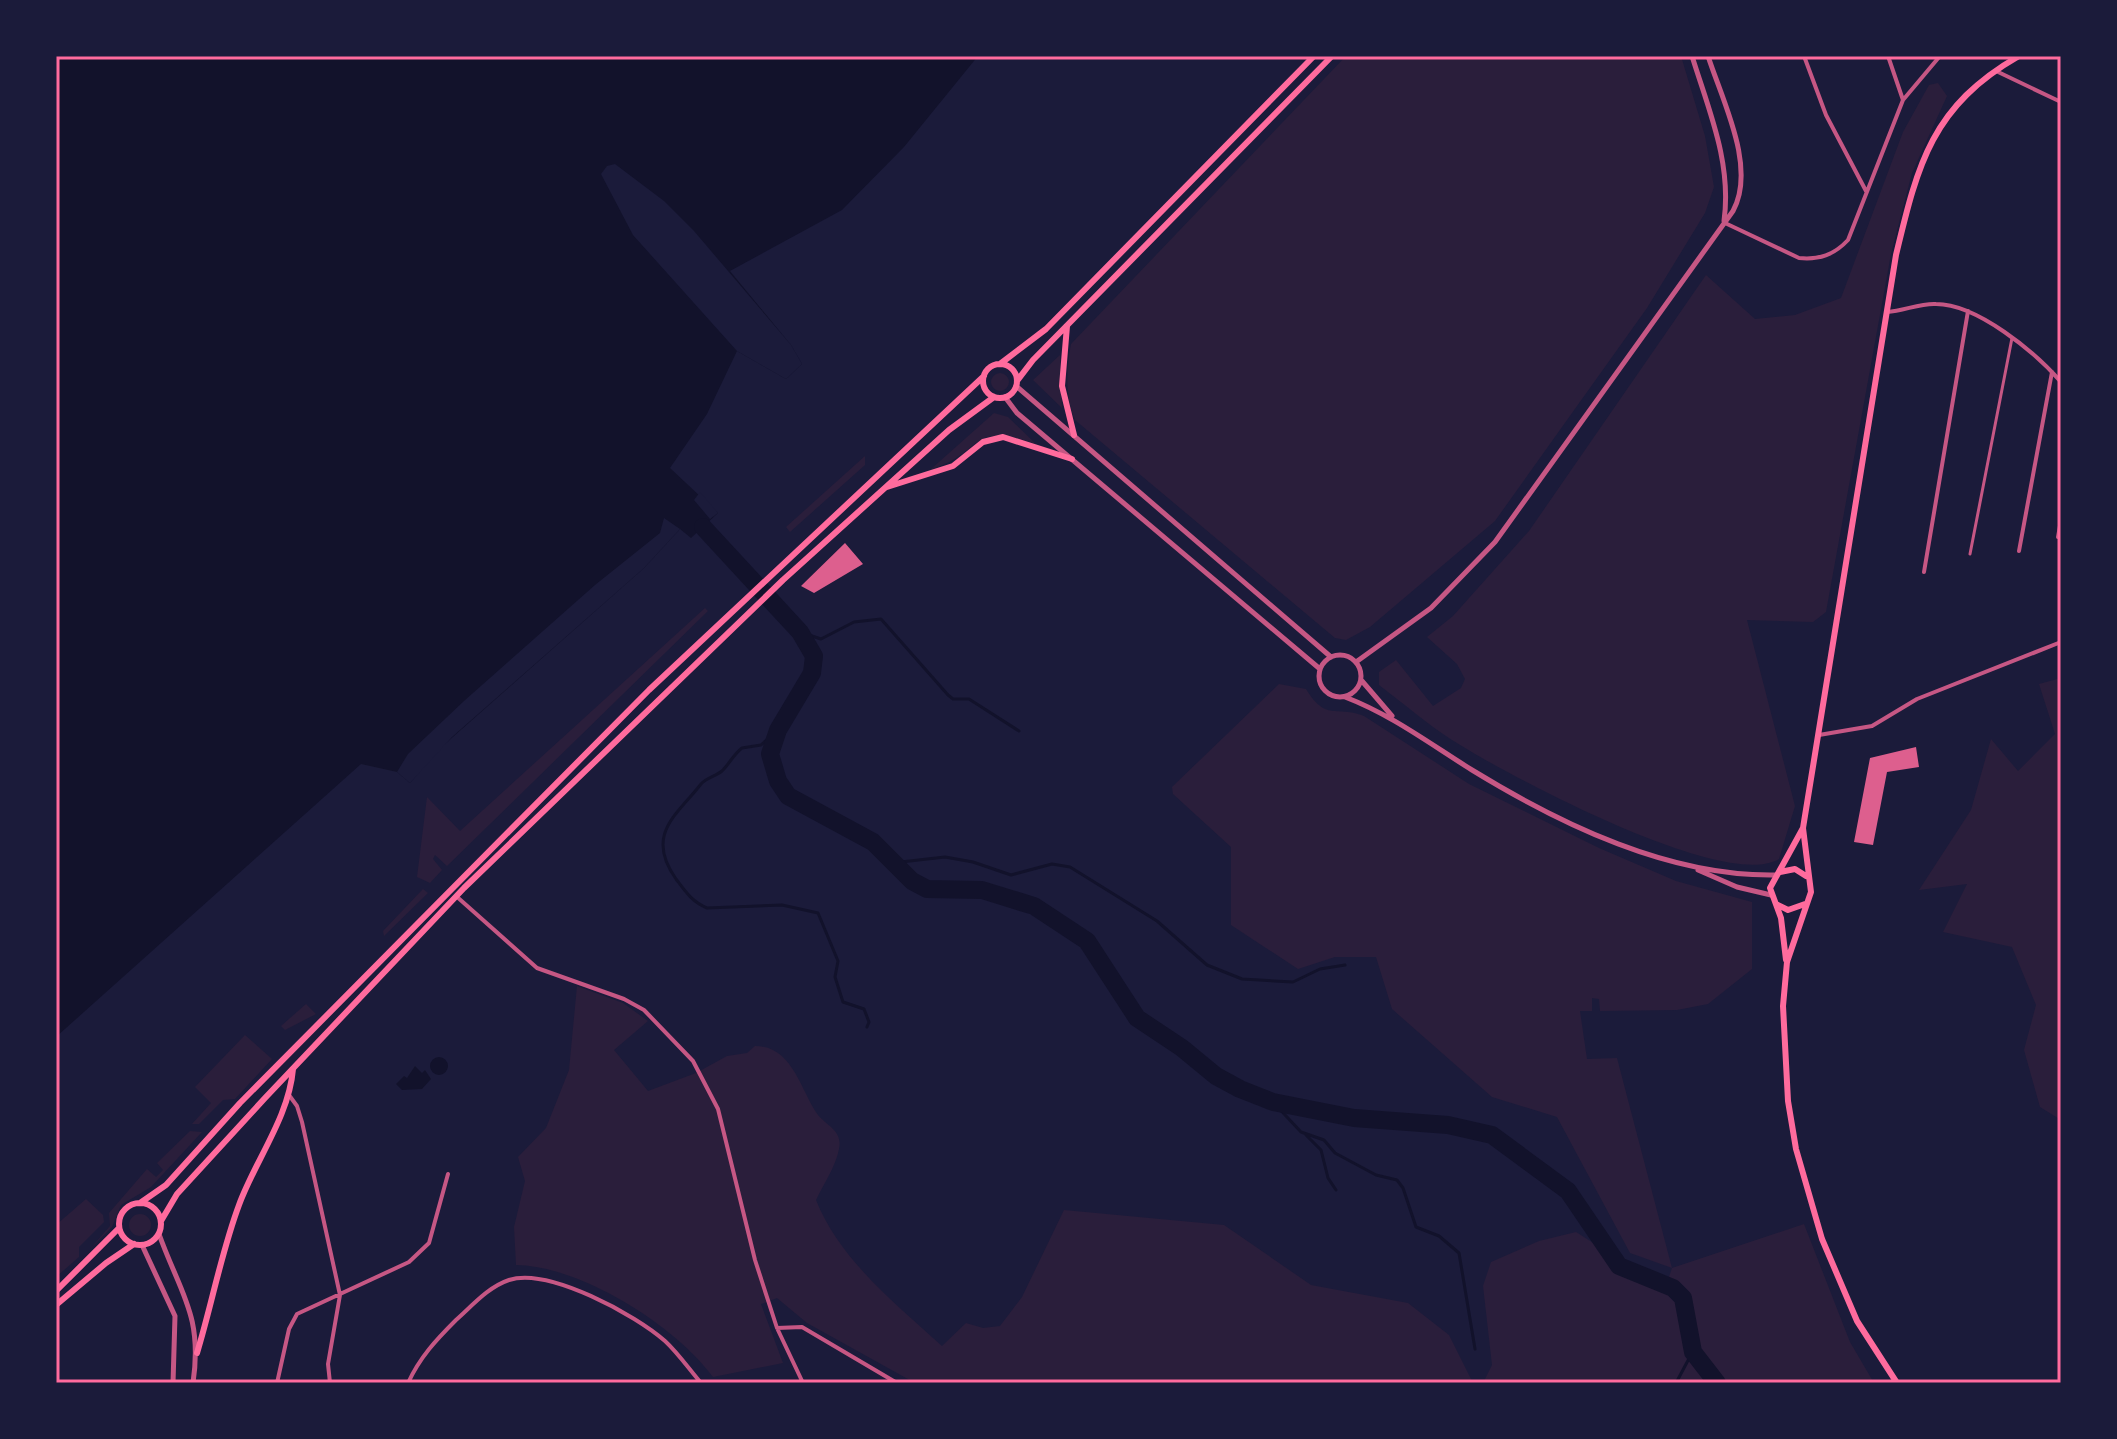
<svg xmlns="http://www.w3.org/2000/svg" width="2117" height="1439" viewBox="0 0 2117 1439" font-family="'IBM Plex Sans',sans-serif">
	<rect width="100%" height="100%" fill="#1b1b3a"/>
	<!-- green -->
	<path fill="#2a1e3b" d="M1346,56H1681L1705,136L1714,187L1705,213L1647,308L1495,521L1370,627L1346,640L1335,638L1075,420C1065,397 1066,369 1071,344Z
		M1938,83L1947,96L1912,173L1891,254L1826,612L1813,622L1747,620L1795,806L1779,859C1725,892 1505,774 1452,740C1427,724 1403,703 1379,685V672L1396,660L1433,706L1461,688L1465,679L1457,664L1427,637L1453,616L1529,531L1706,275L1755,319L1795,315L1841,298L1903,132L1929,85Z
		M1060,355L1062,408L1033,380Z
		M991 382a9 9 0 1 1 18 0a9 9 0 1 1-18 0Z
		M994,413L1008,417L1036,444C967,421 986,452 930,470Z
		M865,456V465L790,532L786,527Z
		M705,608L708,611L447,866L435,855L433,859L442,870L430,883L417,877L427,797L460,831Z
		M2061,678V1120L2040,1107L2024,1050L2036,1005L2012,947L1943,932L1967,884L1919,890L1971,810L1991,739L2018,771L2055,734L2039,684Z
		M1279,684L1306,689C1326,722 1336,705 1364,716L1469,784L1599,848L1676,881L1752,902V969L1708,1004L1677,1010L1600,1011L1599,999L1592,998V1011H1580L1587,1059L1617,1058L1672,1268L1804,1224L1850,1342L1874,1383H1483L1492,1365L1483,1286L1491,1262L1539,1241L1576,1232L1598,1246L1612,1268L1664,1292L1672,1268L1630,1253L1557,1117L1492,1097L1392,1009L1376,957H1335L1298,969L1231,925V847L1173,794L1172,787Z
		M423,889L428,893L384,936L383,931Z
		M577,986L623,1003L648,1021L614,1050L648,1091L696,1073L727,1056L747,1053L755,1046C793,1046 800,1090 818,1115C827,1126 843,1131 839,1149C836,1166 823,1185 816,1200C840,1260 895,1303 942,1346L966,1323L983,1328L1000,1326L1022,1297L1064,1210L1224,1225L1311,1285L1408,1303L1449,1335L1473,1383H915L807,1323L777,1298L761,1304L783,1363L713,1377C676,1326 581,1266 516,1265L514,1227L525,1181L518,1157L546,1128L569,1070Z
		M306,1004L316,1014L285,1030L281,1026Z
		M245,1035L272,1059L235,1099L223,1100L199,1124H192L211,1103L195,1087Z
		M190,1131L202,1132L151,1187L121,1205L112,1227L90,1249L110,1226L109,1213L147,1169L156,1177L163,1170L157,1163Z
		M86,1199L103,1215L104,1222L79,1247V1257L56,1277V1225Z
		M129 1225a11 11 0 1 1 22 0a11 11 0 1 1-22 0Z"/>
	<!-- water -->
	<path fill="#12122b" d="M56,56H978L904,147L842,210L730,271L791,345L802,364L786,379L737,351L707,414L670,468L718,513L691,538L680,529L644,568L437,751L410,783L397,772L361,764L56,1037Z
		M430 1066a9 9 0 1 1 18 0a9 9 0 1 1-18 0Z
		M415,1066L422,1073L425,1070L431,1079L422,1089L402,1090L396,1084L404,1076L407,1078Z"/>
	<!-- pier -->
	<path fill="#1b1b3a" d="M615,164L664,201L694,231L791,345L802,364L786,379L737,351L633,235L601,174L607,166Z
		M700,492L718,513L710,519L694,500Z
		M664,518L680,529L644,568L452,737L410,783L397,772L408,754L464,701L595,585L660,533Z"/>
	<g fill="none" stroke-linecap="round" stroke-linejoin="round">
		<!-- stream -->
		<path stroke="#12122b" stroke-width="3" d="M800,632L821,639L854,622L881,619L948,695L953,699H969L1019,731
			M778,730L761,745L742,748C734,754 729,764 722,771C716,776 706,778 701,784C678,814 644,834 676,879C685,891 692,902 707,908L782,905L818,913L838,961L835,977L843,1002L864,1009L869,1022L867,1027
			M892,863L945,857L973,862L1011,875L1052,864L1070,867L1157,921L1207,965L1242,979L1293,982L1320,969L1345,965
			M1272,1101L1301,1132L1324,1140L1335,1153L1376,1175L1397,1180L1403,1188L1416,1227L1439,1236L1459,1253L1475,1349
			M1306,1135L1321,1150L1328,1178L1336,1190
			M1676,1383L1693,1351"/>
		<!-- river -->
		<path stroke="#12122b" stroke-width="18" d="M703,527L800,632L814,656L812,673L778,730L770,754L778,781L788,796L873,842L912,881L927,889L982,890L1034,906L1087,941L1137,1018L1182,1048L1216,1076L1240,1089L1273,1102L1354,1118L1448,1125L1492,1135L1568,1191L1619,1266L1673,1288L1683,1298L1693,1352L1717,1383"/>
	</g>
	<!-- building -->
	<path fill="#dd5f8e" d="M845,543L863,564L814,593L801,586Z
		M1916,747L1919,767L1887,772L1873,845L1854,842L1870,758Z"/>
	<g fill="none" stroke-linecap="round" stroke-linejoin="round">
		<!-- pedestrian -->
		<path stroke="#c65784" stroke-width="3" d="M1970,554L2012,338"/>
		<!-- minor -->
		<path stroke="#c65784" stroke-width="4" d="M1804,56L1826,115L1866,191
			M1888,56L1903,100
			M1996,71L2061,102
			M1725,223L1799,258C1819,260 1834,255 1848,240L1903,100L1940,56
			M1887,312C1904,311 1920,303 1936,304C1977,304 2035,352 2061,382
			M2058,537L2061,520
			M2019,551L2052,372
			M1924,572L1968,311
			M1819,735L1872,726L1917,699L2061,642
			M456,896L537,968L624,999L644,1010L693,1061L718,1109L755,1260L777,1328L803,1383
			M289,1095L297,1106L302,1122L340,1295L328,1364L330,1383
			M777,1328L802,1327L897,1383
			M277,1383L289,1329L297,1314L409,1262L429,1243L448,1174
			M408,1383C420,1357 436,1340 456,1320C472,1306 488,1287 509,1280C548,1267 636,1315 665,1341C678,1353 689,1369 701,1383
			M520,1383H537"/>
		<!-- tertiary -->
		<path stroke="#c65784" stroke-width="5" d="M1692,56C1709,111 1732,163 1724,221
			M1016,386L1331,657
			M1005,397L1017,413L1320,669
			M1319 676a21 21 0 1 1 42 0a21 21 0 1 1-42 0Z
			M1356,662L1431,608L1495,542L1733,211C1757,167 1722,100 1708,56
			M1362,681L1392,716
			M1345,697C1392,715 1430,744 1472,770C1562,825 1670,877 1776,875
			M1698,870L1737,887L1771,895
			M159,1234C180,1293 203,1315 193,1383
			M142,1245L175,1316L173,1383"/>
		<!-- secondary -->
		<path stroke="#ff6b9d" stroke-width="6" d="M1067,326L1062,386L1074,435
			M1000,364L1046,329L1314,56
			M983 381a17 17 0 1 1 34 0a17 17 0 1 1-34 0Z
			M1017,381L1033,360L1332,56
			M887,487L953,466L983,442L1003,437L1072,459
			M119 1224a21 21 0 1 1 42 0a21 21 0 1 1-42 0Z
			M140,1203L166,1185L240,1103L649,690L984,376
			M161,1221L177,1194L265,1098L464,888L783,580L949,430L994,397
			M56,1291L119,1228
			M56,1305L106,1263L134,1244
			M197,1353C212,1304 221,1253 239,1205C255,1161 289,1117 293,1069"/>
		<!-- primary -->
		<path stroke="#ff6b9d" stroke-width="6" d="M1780,872L1795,869L1806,876
			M1776,904L1788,910L1805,904
			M1786,960L1781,918L1770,888L1803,828
			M1897,1383L1857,1321L1822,1239L1796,1149L1788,1101L1783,1006L1787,962L1811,892L1803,828L1896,255C1918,163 1932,106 2019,56"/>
	</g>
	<!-- border -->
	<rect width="2117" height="1439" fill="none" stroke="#1b1b3a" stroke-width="116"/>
	<rect x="58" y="58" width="2001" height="1323" fill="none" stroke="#ff6b9d" stroke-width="3"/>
</svg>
